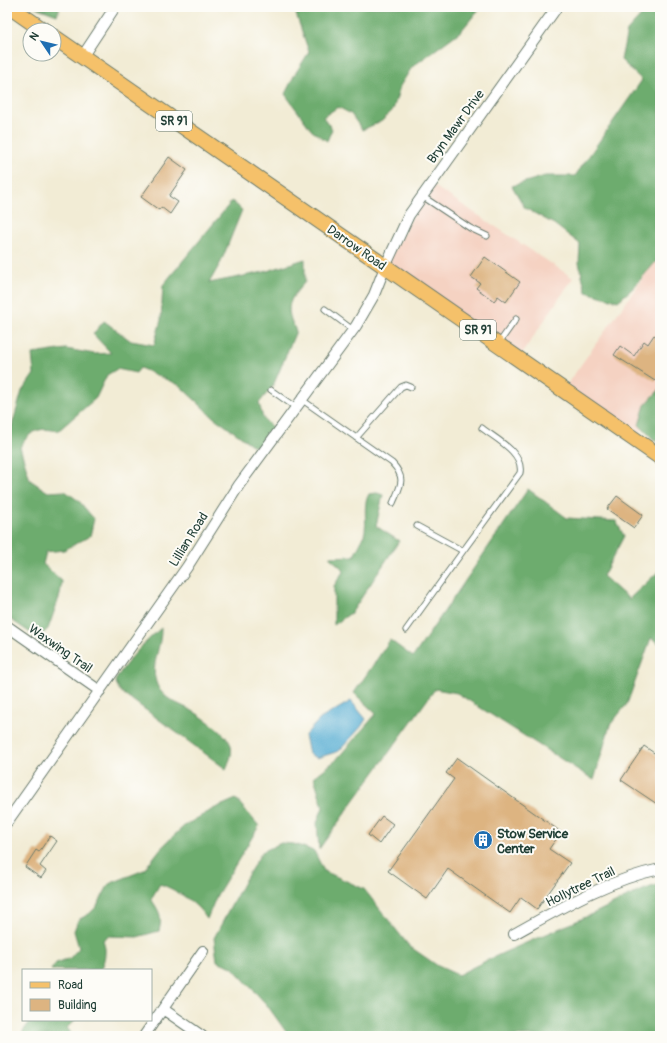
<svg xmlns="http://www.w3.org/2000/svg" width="667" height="1043" viewBox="0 0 667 1043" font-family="Pangolin,sans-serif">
	<rect width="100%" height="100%" fill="#fdfcf7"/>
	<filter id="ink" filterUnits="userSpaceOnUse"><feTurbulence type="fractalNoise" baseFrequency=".025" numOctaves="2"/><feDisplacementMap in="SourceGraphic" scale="8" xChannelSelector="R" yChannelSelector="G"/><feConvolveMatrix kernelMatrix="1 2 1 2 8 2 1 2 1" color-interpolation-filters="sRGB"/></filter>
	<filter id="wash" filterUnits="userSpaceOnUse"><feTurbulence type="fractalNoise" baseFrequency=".012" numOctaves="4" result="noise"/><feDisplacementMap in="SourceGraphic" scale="16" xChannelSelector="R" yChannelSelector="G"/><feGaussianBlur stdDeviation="0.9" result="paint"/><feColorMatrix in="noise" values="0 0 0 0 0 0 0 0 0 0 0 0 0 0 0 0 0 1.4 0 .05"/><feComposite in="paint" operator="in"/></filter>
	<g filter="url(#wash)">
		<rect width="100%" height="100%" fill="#f2ecd5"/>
		<!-- built -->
		<path fill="#f5d2c2" d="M431,184L573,278L519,358L385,267Z
			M660,254V403L635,440L563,390Z"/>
		<!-- forest -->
		<path fill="#6dac6e" stroke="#467451" d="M35,7H60L57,15Z
			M297,7H481L461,31L412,67L400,86L393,110L382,121L362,130L351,114L338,107L323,117L332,129L327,141L312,131L285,94L295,74L309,52L294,8Z
			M649,7H660V257L632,289L618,301L586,292L579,263L580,244L554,224L525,208L512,186L545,176H575L642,80L621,60L627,31Z
			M232,201L242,210L221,262L209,283L264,272L305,259V282C288,301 284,307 296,331L273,386L259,403L263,418L274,429L266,443L255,447L213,417L179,385L140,368L136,373L117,369L107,375L96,398L58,431C38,427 31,430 20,447L30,480L48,492L65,491L79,501L94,519L90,536L64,550L46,552L43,564L62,581L60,595L48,629L38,638L7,617V435L11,429L22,391L34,374L32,354L66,349L95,354L111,353L93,334L104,321L131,341L154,345L161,320L163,285Z
			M660,389V442L653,439L639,425L645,405Z
			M528,489L567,518L616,521L624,536L603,576L629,599L660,570V644L651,638L627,704L610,725L594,780L457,693L435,689L319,849L317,823L323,807L314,777L336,760L376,714L354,693L390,640L413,657Z
			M377,493L383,495L376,526L399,541L352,612L334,625V586L344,570L329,557L354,556C357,549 362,542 364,535C368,522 362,505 369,494Z
			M161,628C162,646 150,665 156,682C162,701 182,704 196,713C205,719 229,735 231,746C233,754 229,762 226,769L120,691L115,681C127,660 143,644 161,628Z
			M236,799L259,826L217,895L207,919C197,903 177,890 160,884L151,899C159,911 163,916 159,931L137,937L108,936L103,940C107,950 105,961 100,970H51L56,963L70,958L79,948L74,931L78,920L89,914L97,906L109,884L144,870L161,848L184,826L213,809Z
			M281,843L294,844L314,851L324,871L364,889L409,946L438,966L458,975C501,952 546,935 590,915C613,905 635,891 660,884V1036H289L267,1005L232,967L217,961L214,938L246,878L262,852Z
			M31,1020H75L67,1028L71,1033L66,1036H20Z"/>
		<!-- water -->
		<path fill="#56add3" stroke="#3a7584" d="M351,701L366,719L361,727L339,751L317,758L309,754L305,735L320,719Z"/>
		<g id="blocks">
			<!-- building -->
			<path fill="#ddb481" d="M169,157L187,170L169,196L178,202L170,214L161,207L159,210L141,197Z
				M485,257L520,282L506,302L498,296L494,301L476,288L480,283L471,277Z
				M654,335L660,339V374L655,381L614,355L620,346L634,356L644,341L648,344Z
				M617,496L643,515L634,528L607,509Z
				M644,746L660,757V806L621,780Z
				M457,758L561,832L549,849L570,863L537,909L521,897L510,913L448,869L427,899L388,871L454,779L446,773Z
				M382,816L393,824L379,844L368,835Z
				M50,836L57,841L40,866L46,871L41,878L25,867L36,850L39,852Z"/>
		</g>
	</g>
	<g filter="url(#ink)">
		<use href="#blocks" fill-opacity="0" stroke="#697a6c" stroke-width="1"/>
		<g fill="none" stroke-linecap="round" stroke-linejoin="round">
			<defs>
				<path id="lane" d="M422,196L470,228L487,236
					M325,309L353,330
					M499,343L516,319
					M271,390L295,407
					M301,399L392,463C407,479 400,486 393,503
					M356,438L401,387L406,385L411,387
					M463,551L520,473C524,453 496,439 482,428
					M406,630L463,551L417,526"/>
				<path id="street" d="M82,57L115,7
					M7,626L100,691
					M7,822L187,567L239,485L356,326L374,295L385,267L409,215L557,7
					M514,934C561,908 607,880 660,869
					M163,1009L202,1036
					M144,1036L203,951"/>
				<path id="primary" d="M10,7L43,30
					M54,37L660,457"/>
			</defs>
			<!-- lane casing -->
			<use href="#lane" stroke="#697a6c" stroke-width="7"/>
			<!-- street casing -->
			<use href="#street" stroke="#697a6c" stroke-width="12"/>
			<!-- primary casing -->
			<use href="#primary" stroke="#697a6c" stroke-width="17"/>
			<!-- lane -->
			<use href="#lane" stroke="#fff" stroke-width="5"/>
			<!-- street -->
			<use href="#street" stroke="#fff" stroke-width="10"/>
			<!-- primary -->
			<use href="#primary" stroke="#f5c16b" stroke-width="15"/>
		</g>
	</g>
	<!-- icons -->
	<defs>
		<symbol id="building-disc" viewBox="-11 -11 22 22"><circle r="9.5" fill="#1f6fb2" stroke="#fdfcf7"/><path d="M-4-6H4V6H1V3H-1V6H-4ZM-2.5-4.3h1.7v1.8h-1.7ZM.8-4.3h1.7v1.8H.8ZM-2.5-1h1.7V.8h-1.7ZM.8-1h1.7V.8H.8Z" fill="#fff"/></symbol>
	</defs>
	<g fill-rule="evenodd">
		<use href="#building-disc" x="472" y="829" width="22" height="22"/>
	</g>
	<g text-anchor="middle" stroke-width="4" stroke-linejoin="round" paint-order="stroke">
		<!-- shield labels -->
		<g fill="#fdfcf7" stroke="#62766e" stroke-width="1">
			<rect x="156" y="111" width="36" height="20" rx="3"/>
			<rect x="460" y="320" width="36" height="20" rx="3"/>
		</g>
		<g font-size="12" font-weight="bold" fill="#1f3d34">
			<text x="174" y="125">SR 91</text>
			<text x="478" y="334">SR 91</text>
		</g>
		<!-- street labels -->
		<g font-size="13" fill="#1f3d34" stroke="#fdfcf7">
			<text transform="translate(455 126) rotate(-54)" y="5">Bryn Mawr Drive</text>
			<text transform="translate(357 247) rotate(35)" y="5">Darrow Road</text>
			<text transform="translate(188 539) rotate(-58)" y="5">Lillian Road</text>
			<text transform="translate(61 648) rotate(35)" y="5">Waxwing Trail</text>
			<text transform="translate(580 886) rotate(-26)" y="5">Hollytree Trail</text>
		</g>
		<!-- poi labels -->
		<g font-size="13" font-weight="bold" fill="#1f3d34" stroke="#fdfcf7" text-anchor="start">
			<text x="497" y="838">Stow Service<tspan x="497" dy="15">Center</tspan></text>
		</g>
	</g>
	<!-- margin -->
	<rect width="667" height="1043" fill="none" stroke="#fdfcf7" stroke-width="24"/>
	<!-- legend -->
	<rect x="22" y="969" width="130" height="52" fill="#fdfcf7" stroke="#a4b0a9"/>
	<rect x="30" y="982" width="20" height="6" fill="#f5c16b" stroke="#a4b0a9"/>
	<text x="58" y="989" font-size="12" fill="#1f3d34">Road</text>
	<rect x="30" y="999" width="20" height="12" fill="#ddb481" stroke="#a4b0a9"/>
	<text x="58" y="1009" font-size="12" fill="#1f3d34">Building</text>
	<!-- north arrow -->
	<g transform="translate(42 42) rotate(305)"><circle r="19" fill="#fdfcf7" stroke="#a4b0a9"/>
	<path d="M0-3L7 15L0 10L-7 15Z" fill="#1f6fb2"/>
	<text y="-6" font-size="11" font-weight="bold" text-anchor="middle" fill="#1f3d34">N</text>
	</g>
</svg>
